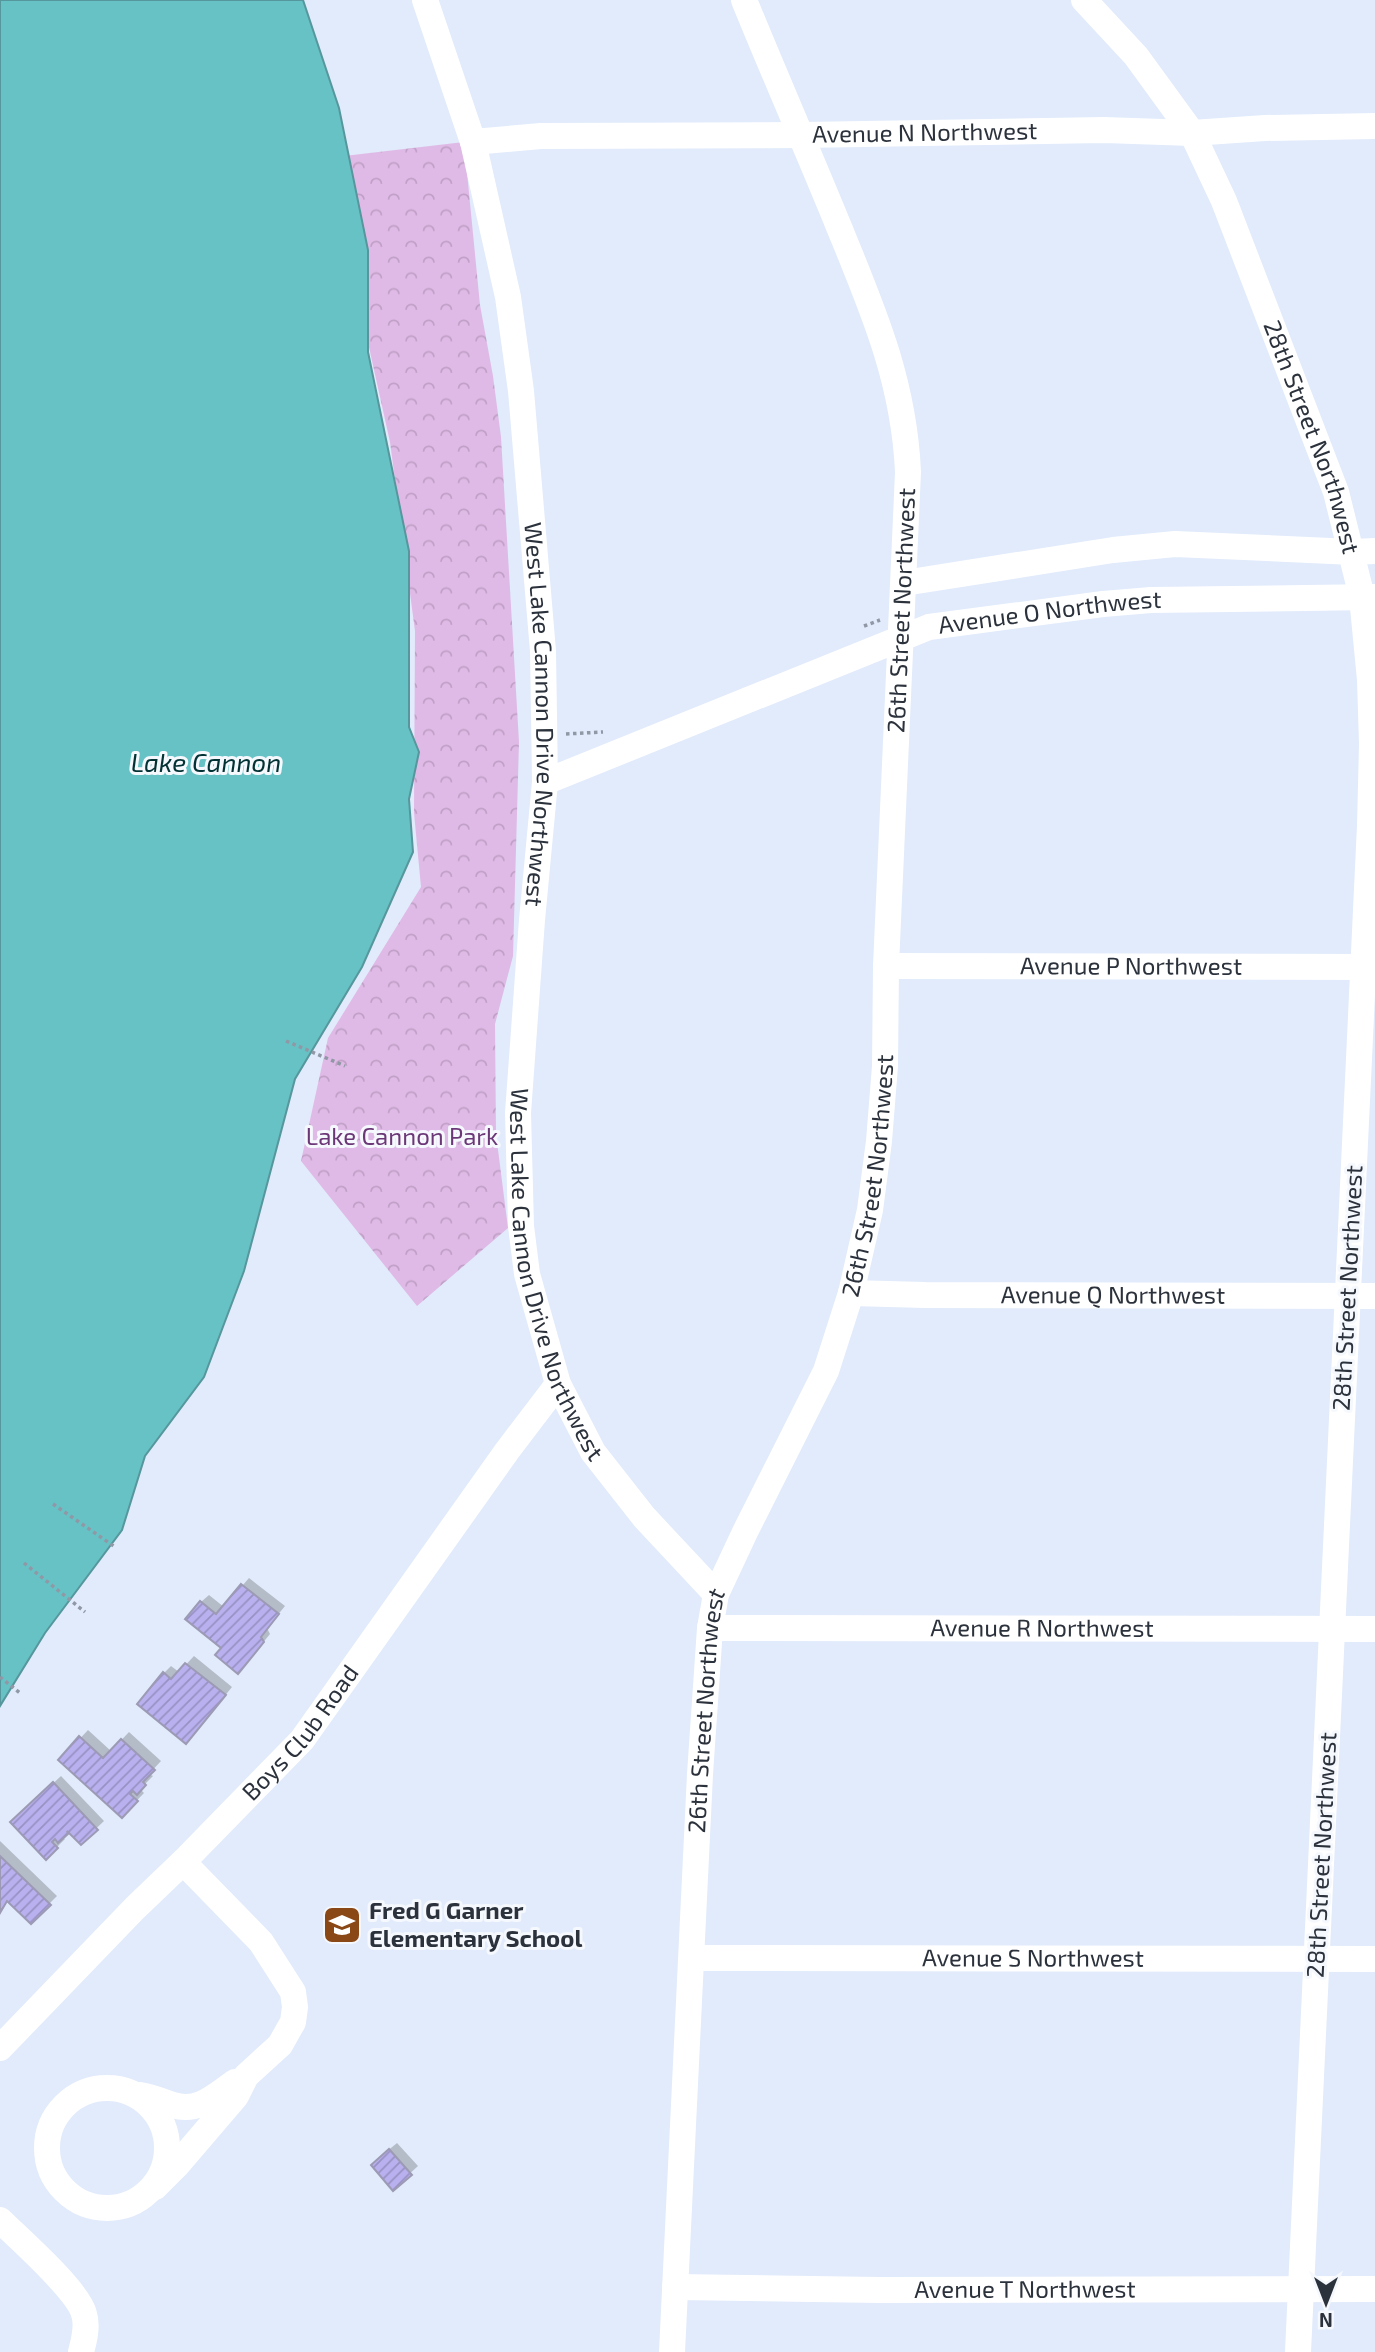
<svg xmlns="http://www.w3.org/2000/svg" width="1375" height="2352" viewBox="0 0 1375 2352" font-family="'Exo 2',sans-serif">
	<defs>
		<pattern id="park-crowns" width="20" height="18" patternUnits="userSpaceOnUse" patternTransform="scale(1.75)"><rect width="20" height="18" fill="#dfbae6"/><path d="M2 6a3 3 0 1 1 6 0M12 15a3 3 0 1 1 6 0" fill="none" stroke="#c0a0c6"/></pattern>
		<pattern id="building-hatch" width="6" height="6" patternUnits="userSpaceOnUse" patternTransform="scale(1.75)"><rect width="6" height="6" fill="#b9b1ef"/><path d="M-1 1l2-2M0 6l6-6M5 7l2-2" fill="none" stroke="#9791c3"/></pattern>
	</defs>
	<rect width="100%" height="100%" fill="#e1ebfb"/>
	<!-- park -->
	<path fill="url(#park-crowns)" d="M464,142L480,305L493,376L501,437L519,742L513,956L495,1024L496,1134L508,1228L417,1306L301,1161L328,1038L421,887L414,813L415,631L390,442L327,158Z"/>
	<!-- water -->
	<path fill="#66c2c5" stroke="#55979c" stroke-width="2" d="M0,0H303L339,108L368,250V352L409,551V727L419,752L409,799L413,852L362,967L295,1079L244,1271L204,1377L145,1456L122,1530L45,1633L0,1706Z"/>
	<!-- shadow -->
	<path fill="#0003" d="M249,1578L285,1606L267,1628L270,1634L245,1665L223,1648L201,1602L209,1595L224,1607Z
		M194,1656L232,1687L193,1735L164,1673L171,1666L179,1672Z
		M88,1730L111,1751L129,1732L161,1761L149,1774L153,1776L140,1789L144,1793L122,1816L60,1760Z
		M61,1776L104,1821L81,1843L69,1830L62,1837L65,1839L46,1858L12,1822Z
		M0,1841L57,1896L31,1922L9,1900L0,1910Z
		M397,2143L418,2166L394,2188L380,2157Z"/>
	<!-- building -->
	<path fill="url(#building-hatch)" stroke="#9c9ab4" stroke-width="2" d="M241,1584L279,1614L261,1637L264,1642L238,1674L215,1655L221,1648L185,1619L200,1601L216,1614Z
		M185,1663L226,1695L186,1744L137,1704L163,1672L171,1679Z
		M79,1736L103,1758L121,1739L155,1770L143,1782L146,1785L137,1795L133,1791L130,1794L138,1801L122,1818L58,1760Z
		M53,1782L98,1830L81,1845L67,1831L68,1834L58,1843L55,1839L52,1842L58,1848L46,1860L10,1822Z
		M0,1856L51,1905L31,1924L7,1901L0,1913Z
		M389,2149L412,2175L393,2191L371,2165Z"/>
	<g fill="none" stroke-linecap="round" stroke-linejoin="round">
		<!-- path -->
		<path stroke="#9098a6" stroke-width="3.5" stroke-dasharray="3.5 3.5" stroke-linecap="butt" d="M864,626L880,620
			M566,734L603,732
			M286,1041L345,1066
			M53,1504L115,1547
			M24,1563L85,1612
			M0,1677L20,1693"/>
		<!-- minor -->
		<g stroke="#fff" stroke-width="26">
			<path id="s1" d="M425,0L473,142L508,297L521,391L543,651L545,782L532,920L518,1113L521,1226L527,1274L558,1384L593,1452L644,1517L716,1594"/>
			<path id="s2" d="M1084,0L1136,56L1192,133L1224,201L1336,492L1362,597L1370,680L1372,744L1370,825L1298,2352"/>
			<path id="s3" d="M473,142L541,136L802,135L1104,130L1192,133L1265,128L1375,126"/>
			<path d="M904,583L1113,550L1175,544L1353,552L1375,551"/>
			<path id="s4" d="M545,782L929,627L1103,604L1151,600L1375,597"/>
			<path id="s5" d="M886,966L1375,967"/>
			<path id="s6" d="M851,1293L925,1295L1375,1296"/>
			<path id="s7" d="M710,1628L1375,1629"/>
			<path id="s8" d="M692,1958L1375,1959"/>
			<path id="s9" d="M0,2048L135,1908L183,1862L302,1740L507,1451L558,1384"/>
			<circle cx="107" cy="2148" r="60"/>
			<path d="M140,2095C152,2097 162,2101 173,2105C199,2113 216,2095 235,2082"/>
			<path d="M155,2187L177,2165L236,2096L246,2076L280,2045L293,2022L295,2007L293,1992L261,1942L183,1862"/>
			<path d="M0,2220C19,2239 78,2290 84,2314C88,2326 84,2341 81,2352"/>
			<path id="s10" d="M675,2287L879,2290L1375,2289"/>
			<path id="s11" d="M672,2352L700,1774L710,1628L716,1594L745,1532L826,1371L851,1293L870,1210L879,1141L885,1066L886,966L908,472C904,381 873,310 839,227C808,151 775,76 744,0"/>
		</g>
	</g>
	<!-- icons -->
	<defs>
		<symbol id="school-square" viewBox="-11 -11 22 22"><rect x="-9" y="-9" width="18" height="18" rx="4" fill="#8a4817" stroke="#f5f8fd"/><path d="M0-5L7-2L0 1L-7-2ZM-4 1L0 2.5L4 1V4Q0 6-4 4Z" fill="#fff"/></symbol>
	</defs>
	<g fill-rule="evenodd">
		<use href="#school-square" x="320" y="1903" width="44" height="44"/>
	</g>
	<g text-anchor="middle" stroke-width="6" stroke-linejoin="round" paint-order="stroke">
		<!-- street labels -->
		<g font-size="24" fill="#2c323c" stroke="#f5f8fd">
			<text dy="8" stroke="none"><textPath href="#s3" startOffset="452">Avenue N Northwest</textPath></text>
			<text dy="8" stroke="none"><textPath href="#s2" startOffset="499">28th Street Northwest</textPath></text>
			<text dy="8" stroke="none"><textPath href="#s11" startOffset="1776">26th Street Northwest</textPath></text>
			<text dy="8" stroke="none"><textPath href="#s4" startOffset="536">Avenue O Northwest</textPath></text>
			<text dy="8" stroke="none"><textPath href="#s1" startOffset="728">West Lake Cannon Drive Northwest</textPath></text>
			<text dy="8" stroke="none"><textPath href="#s5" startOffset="245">Avenue P Northwest</textPath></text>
			<text dy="8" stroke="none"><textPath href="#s11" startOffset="1209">26th Street Northwest</textPath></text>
			<text dy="8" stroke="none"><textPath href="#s1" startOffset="1295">West Lake Cannon Drive Northwest</textPath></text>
			<text transform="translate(1348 1288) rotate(-87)" y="8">28th Street Northwest</text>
			<text dy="8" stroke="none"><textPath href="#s6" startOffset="262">Avenue Q Northwest</textPath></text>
			<text dy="8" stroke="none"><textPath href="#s7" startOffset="332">Avenue R Northwest</textPath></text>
			<text dy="8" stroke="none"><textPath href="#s11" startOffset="642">26th Street Northwest</textPath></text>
			<text dy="8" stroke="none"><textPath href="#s9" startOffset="436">Boys Club Road</textPath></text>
			<text transform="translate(1322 1855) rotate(-87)" y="8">28th Street Northwest</text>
			<text dy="8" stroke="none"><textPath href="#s8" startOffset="341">Avenue S Northwest</textPath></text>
			<text dy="8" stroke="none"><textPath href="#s10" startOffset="350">Avenue T Northwest</textPath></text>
		</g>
		<!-- park labels -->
		<g font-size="24" fill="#6c3777" stroke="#f5f8fd">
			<text x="402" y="1145">Lake Cannon Park</text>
		</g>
		<!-- poi labels -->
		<g font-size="24" font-weight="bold" fill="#2c323c" stroke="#f5f8fd" text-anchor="start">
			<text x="369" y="1919">Fred G Garner<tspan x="369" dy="28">Elementary School</tspan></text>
		</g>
		<!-- water labels -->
		<g font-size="26" font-style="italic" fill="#033234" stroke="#f5f8fd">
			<text x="206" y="772">Lake Cannon</text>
		</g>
	</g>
	<!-- north arrow -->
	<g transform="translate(1326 2303) rotate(180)" stroke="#f5f8fd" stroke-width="5" paint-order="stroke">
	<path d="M0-5L12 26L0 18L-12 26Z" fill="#2c323c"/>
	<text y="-10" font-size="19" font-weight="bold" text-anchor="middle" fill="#2c323c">N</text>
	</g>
</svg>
